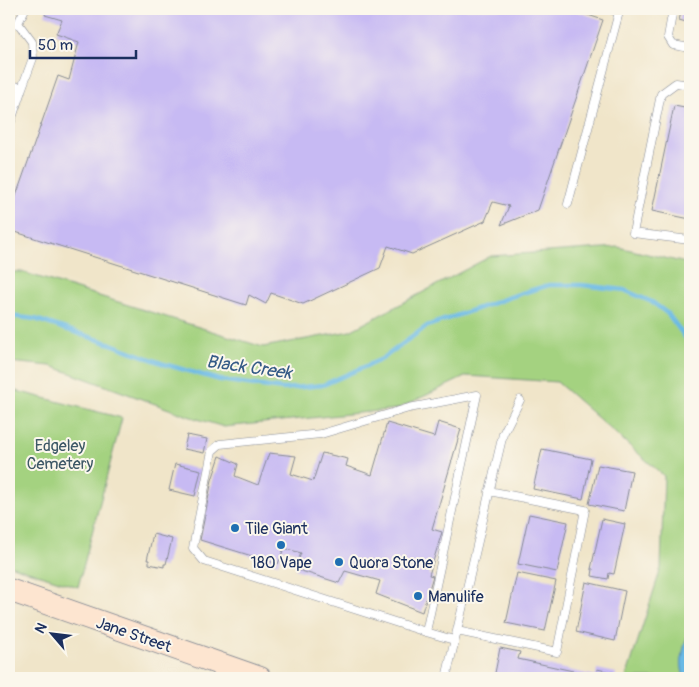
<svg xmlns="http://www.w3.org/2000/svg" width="699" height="687" viewBox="0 0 699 687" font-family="Pangolin,sans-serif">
	<rect width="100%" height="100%" fill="#fbf7ec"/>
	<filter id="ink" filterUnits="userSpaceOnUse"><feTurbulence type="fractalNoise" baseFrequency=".02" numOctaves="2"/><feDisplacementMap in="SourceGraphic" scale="10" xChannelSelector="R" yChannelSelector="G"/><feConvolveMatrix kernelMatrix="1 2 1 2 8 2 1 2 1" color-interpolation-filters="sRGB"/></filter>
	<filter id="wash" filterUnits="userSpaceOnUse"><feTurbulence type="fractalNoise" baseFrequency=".0096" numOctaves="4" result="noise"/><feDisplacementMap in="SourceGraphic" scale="20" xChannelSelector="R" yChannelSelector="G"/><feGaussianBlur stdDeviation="1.12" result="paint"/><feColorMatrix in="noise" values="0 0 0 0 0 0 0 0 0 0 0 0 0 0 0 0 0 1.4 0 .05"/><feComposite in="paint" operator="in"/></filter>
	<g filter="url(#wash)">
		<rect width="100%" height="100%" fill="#f0e5c9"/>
		<!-- green -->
		<path fill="#a4d280" stroke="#60806f" d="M618,247L690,264V678H626L661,568L664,476L557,382L467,376L397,409L224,427L191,417L51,366L9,362V272H22L263,347L350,331L491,256Z
			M9,389L122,418L78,587L9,565Z"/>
		<!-- water -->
		<path fill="#6bbae5" stroke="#4374a2" d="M690,629V678H685C677,663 685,644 690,629Z"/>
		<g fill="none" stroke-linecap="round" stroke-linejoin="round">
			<!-- stream -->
			<path stroke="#6bbae5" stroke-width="4.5" d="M9,316L35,319L111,344L164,364L220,380L283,389L323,385L382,359L427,326L519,294L549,285H582L624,290L652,302L668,314L690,344"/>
		</g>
		<g id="blocks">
			<!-- building -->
			<path fill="#c7baf3" d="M47,9H570L603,20L538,210L501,225L509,206L493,202L485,221L412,254L388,246L380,268L303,304L271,293L266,304L249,295L246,305L9,230V216L58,76L69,80L79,42L56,34L62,20L45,15Z
				M682,9H690V23L679,20Z
				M674,106L690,109V219L652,211Z
				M438,422L461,429L432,529L442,532L429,575L433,576L422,612L376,594L380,581L345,571L339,583L295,569L301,553L284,548L278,564L200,540L212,480L220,456L238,464L235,476L258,485L269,453L296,456L291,474L313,481L322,453L348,459L346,466L372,475L387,423L434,437Z
				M187,435L207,439L204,453L184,449Z
				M542,449L591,459L583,499L533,489Z
				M175,464L201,470L195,496L169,490Z
				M598,465L632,471L624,511L589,504Z
				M529,514L568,522L557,572L518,564Z
				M602,519L625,524L614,574L609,573L608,579L592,576L593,569H591Z
				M153,534L172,539L166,564H164V567L149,564V560H147Z
				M517,573L556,581L545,631L506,623Z
				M586,582L625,591L615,641L576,632Z
				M500,648L520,652L518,659L596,676L597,669L616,673L615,678H494Z"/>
		</g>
	</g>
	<g filter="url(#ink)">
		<use href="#blocks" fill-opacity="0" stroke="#868a94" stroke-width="1"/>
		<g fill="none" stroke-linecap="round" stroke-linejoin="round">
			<defs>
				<path id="lane" d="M609,9L619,12L620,9
					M673,9L668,37L673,45L690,48
					M9,27L18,23L25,9
					M9,84L22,88L33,58L32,42L18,23
					M690,85L676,83L661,94L633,233L690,240
					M9,127L22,88
					M568,204L619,12
					M457,631L557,652L585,510L489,491
					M426,632L477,395L409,408L321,434L220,444L212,451L193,548L204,561L426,632L454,640
					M446,678L503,434L520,400"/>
				<path id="secondary" d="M9,590L260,678"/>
			</defs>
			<!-- lane casing -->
			<use href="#lane" stroke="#868a94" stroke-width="9"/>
			<!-- secondary casing -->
			<use href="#secondary" stroke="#868a94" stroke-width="24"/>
			<!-- lane -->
			<use href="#lane" stroke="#fff" stroke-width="8"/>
			<!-- secondary -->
			<use href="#secondary" stroke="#fde5d0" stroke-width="22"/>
		</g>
	</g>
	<!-- markers -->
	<g fill="#1f6fb2" stroke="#fbf7ec" stroke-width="2">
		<circle cx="235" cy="528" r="5"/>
		<circle cx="281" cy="545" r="5"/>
		<circle cx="339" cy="562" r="5"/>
		<circle cx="418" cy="596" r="5"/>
	</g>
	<g text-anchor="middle" stroke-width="4" stroke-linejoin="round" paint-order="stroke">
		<!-- park labels -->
		<g font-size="16" fill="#3d5866" stroke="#fbf7ec">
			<text x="60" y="451">Edgeley<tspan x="60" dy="18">Cemetery</tspan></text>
		</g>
		<!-- poi labels -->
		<g font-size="16" fill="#1b2f5e" stroke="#fbf7ec" text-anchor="start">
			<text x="245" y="534">Tile Giant</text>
			<text x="281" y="568" text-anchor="middle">180 Vape</text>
			<text x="349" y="568">Quora Stone</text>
			<text x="428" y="602">Manulife</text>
		</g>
		<!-- street labels -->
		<g font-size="16" fill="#1b2f5e" stroke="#fbf7ec">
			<text transform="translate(134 634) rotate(19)" y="6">Jane Street</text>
		</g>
		<!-- water labels -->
		<g font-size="18" font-style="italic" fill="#335986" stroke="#fbf7ec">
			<text transform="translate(249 367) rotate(8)" y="6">Black Creek</text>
		</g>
	</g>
	<!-- margin -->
	<rect width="699" height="687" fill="none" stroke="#fbf7ec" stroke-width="30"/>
	<!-- north arrow -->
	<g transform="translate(52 634) rotate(298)" stroke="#fbf7ec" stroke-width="4" paint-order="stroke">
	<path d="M0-4L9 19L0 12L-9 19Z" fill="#1b2f5e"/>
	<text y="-8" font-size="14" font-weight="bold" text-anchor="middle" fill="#1b2f5e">N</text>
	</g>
	<!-- scale -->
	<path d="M30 50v8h106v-8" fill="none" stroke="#1b2f5e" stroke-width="2.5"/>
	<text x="38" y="50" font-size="15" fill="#1b2f5e" stroke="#fbf7ec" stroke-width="4" paint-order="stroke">50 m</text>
</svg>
